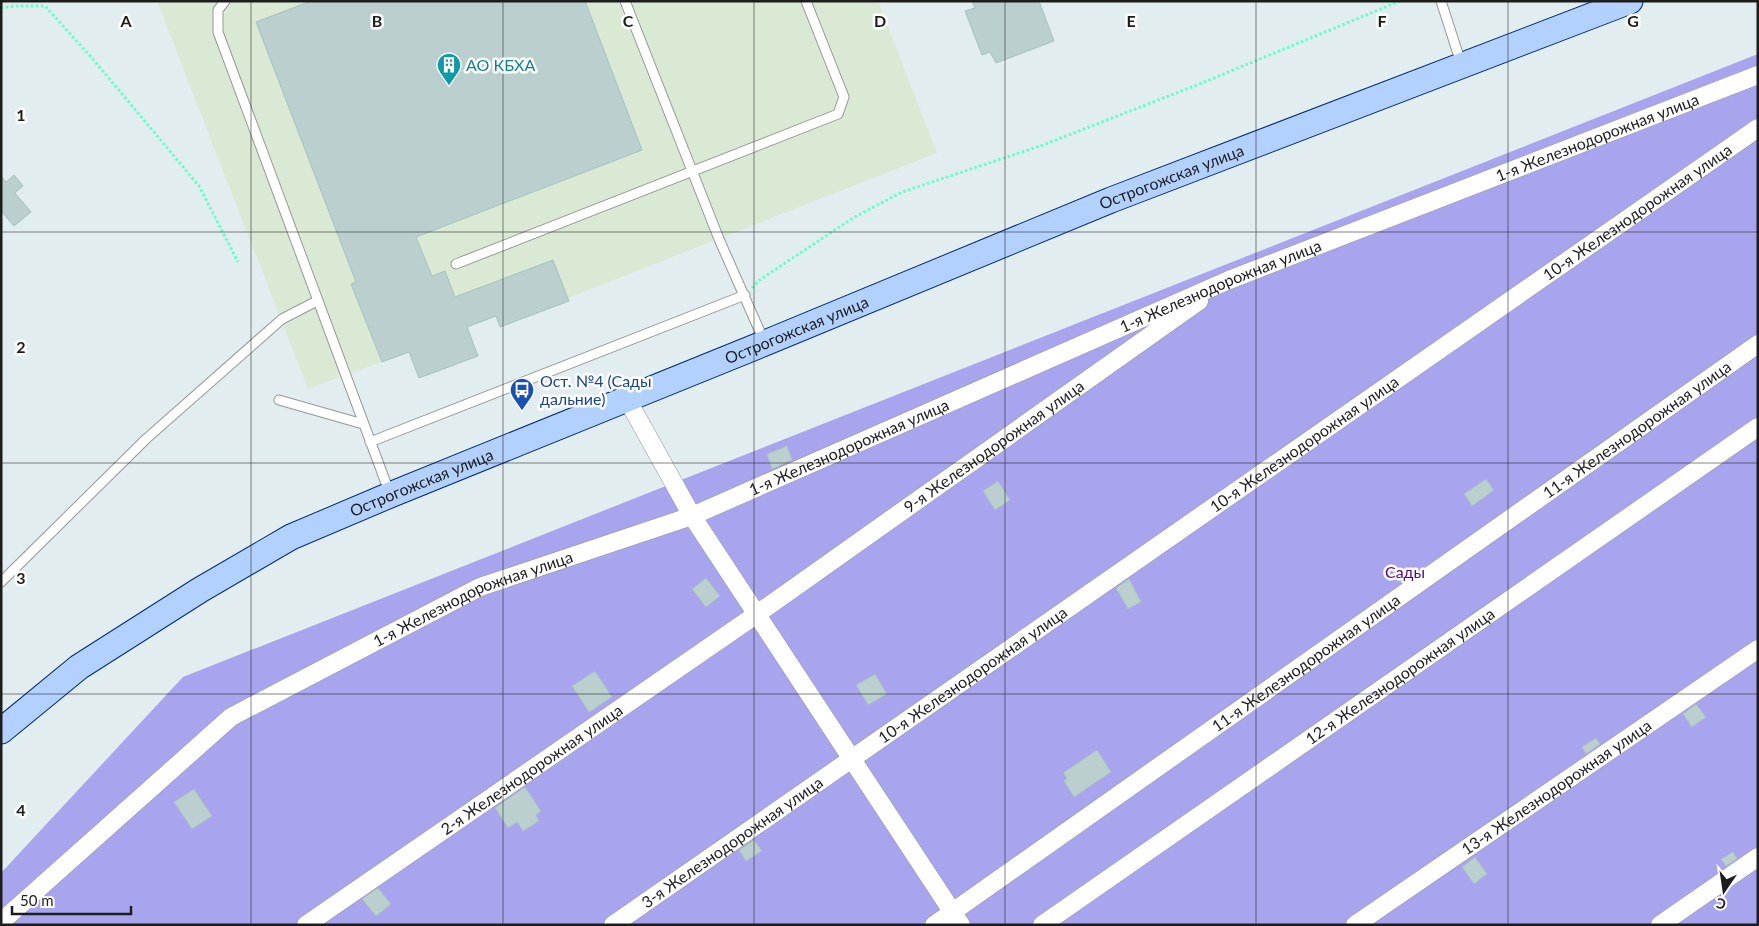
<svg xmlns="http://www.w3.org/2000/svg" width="1759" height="926" viewBox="0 0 1759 926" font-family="Lato,sans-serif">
	<rect width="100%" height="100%" fill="#e2edef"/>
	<!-- industrial -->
	<path fill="#dae9d4" d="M157,1H878L937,153L568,298L569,300L500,327L496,316L467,327L478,356L419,378L408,352L308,389Z"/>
	<!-- grass -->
	<path fill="#a8a4ee" d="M1758,54V925H1V873L183,677Z"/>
	<!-- building -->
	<path fill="#bbcfcf" stroke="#a4c2c2" d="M311,1H585L642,150L416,237L432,276L445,271L455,297L553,260L569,301L500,327L496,316L467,327L478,356L419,378L409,352L382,362L351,284L356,282L256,22Z
		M972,1H1039L1054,41L996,63L990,52L982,55L965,11L975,8Z
		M14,175L23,186L15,193L31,212L14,226L1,211V176L6,182Z
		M787,446L792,460L772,469L767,454Z
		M1486,479L1494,490L1472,506L1464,494Z
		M998,481L1010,500L995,510L983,491Z
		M706,578L720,596L706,607L692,589Z
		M1129,579L1141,602L1128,609L1116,588Z
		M595,671L612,697L589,712L572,686Z
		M875,674L887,694L868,705L856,685Z
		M1696,704L1706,717L1692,727L1683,714Z
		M1596,738L1600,744L1586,754L1582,747Z
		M1097,750L1111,772L1074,797L1064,781L1067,778L1063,773Z
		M525,787L541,811L536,815L539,821L523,831L517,822L508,828L495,808Z
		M194,789L212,816L192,829L174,802Z
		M754,840L762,851L746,861L739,850Z
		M1733,852L1737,859L1726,866L1721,859Z
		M1475,857L1487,874L1474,884L1462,867Z
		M378,888L391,904L376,916L362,899Z"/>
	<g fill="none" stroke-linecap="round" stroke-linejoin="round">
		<defs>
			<path id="lane" d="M225,1L218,10V32L390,494
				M625,1L719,239L764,341
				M1441,1L1461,63
				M456,264L838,114L844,97L806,1
				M279,400L363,424
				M370,442L745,295
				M1,582L146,439L282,319L317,301"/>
			<g id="street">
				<path d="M627,399L692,516L961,925"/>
				<path id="s1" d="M1,922L231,717L480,587L692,516L1229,280L1758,75"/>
				<path id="s2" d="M306,925L757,614L1199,301"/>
				<path id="s3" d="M613,925L1758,128"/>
				<path id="s4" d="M934,925L1758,344"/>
				<path id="s5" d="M1042,925L1758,427"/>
				<path id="s6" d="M1355,925L1758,649"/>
				<path d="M1660,925L1758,857"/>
			</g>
			<g id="secondary">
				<path id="s7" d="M1,731L79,667L200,590L291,537L390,495L765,343L1111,200L1630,1"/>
			</g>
		</defs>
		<!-- lane casing -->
		<use href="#lane" stroke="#979797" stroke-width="11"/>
		<!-- street casing -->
		<use href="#street" stroke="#979797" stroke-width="19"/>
		<!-- secondary casing -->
		<use href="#secondary" stroke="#002a79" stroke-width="27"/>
		<!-- path -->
		<path stroke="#64ffc8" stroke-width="3" stroke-dasharray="2.5 2.5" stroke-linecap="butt" d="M1,8L14,6H45L92,58L199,186L238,262
			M752,288L758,281L853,218L902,192L1043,145L1197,85L1400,1"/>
		<!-- lane -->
		<use href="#lane" stroke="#fff" stroke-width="9"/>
		<!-- street -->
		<use href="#street" stroke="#fff" stroke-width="18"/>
		<!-- secondary -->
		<use href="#secondary" stroke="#b2d1fe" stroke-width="25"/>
	</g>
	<!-- grid -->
	<path fill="none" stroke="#1d1d1d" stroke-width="1" stroke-opacity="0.55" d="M251,1V925M503,1V925M754,1V925M1005,1V925M1256,1V925M1508,1V925M1,232H1758M1,463H1758M1,694H1758"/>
	<!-- icons -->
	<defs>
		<symbol id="building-pin" viewBox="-11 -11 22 30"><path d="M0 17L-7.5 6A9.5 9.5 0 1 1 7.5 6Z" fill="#0f9aa8" stroke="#fff"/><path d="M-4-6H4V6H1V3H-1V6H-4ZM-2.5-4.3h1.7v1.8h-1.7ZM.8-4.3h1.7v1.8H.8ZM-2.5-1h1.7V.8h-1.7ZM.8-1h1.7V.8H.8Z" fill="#fff"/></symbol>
		<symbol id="bus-pin" viewBox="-11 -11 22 30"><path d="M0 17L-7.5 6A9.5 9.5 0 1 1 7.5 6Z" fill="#1a4fb4" stroke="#fff"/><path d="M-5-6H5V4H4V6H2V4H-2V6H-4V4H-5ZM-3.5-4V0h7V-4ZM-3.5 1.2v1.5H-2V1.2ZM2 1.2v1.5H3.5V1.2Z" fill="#fff"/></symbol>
	</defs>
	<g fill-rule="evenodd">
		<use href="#building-pin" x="435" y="51" width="28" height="38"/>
		<use href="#bus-pin" x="508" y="376" width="28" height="38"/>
	</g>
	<g text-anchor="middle" stroke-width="5" stroke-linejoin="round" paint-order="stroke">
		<!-- culture labels -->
		<g font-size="16" fill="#0d838f" stroke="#fff" text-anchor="start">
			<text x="466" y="71">АО КБХА</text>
		</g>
		<!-- street labels -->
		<g font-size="16" fill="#1d1d1d" stroke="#fff">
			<text dy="6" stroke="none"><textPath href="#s1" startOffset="1794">1-я Железнодорожная улица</textPath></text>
			<text dy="6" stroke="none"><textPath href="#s7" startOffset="1301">Острогожская улица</textPath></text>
			<text dy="6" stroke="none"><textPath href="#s3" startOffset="1248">10-я Железнодорожная улица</textPath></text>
			<text dy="6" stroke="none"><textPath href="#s1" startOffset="1389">1-я Железнодорожная улица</textPath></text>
			<text dy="6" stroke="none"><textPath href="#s7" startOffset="896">Острогожская улица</textPath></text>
			<text dy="6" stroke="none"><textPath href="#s4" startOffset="860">11-я Железнодорожная улица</textPath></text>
			<text dy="6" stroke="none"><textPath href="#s3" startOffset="842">10-я Железнодорожная улица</textPath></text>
			<text dy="6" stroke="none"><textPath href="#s1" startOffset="984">1-я Железнодорожная улица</textPath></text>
			<text dy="6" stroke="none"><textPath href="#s2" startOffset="838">9-я Железнодорожная улица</textPath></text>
			<text dy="6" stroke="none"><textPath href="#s7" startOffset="491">Острогожская улица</textPath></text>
			<text dy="6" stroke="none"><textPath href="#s1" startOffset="578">1-я Железнодорожная улица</textPath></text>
			<text dy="6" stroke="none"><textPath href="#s4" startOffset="455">11-я Железнодорожная улица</textPath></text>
			<text dy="6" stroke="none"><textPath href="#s3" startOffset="438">10-я Железнодорожная улица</textPath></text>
			<text dy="6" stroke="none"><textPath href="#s5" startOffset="436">12-я Железнодорожная улица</textPath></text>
			<text dy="6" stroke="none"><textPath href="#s2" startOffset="274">2-я Железнодорожная улица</textPath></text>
			<text dy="6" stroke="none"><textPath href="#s6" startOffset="244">13-я Железнодорожная улица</textPath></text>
			<text dy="6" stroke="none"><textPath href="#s3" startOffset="145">3-я Железнодорожная улица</textPath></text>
		</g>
		<!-- transit labels -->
		<g font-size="16" fill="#164399" stroke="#fff" text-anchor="start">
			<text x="540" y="387">Ост. №4 (Сады<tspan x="540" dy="18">дальние)</tspan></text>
		</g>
		<!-- park labels -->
		<g font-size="16" fill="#540483" stroke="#fff">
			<text x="1405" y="578">Сады</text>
		</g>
	</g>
	<g font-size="16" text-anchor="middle" font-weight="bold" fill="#1d1d1d" stroke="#fff" stroke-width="5" stroke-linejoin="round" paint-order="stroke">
		<text x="126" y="27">A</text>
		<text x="377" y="27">B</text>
		<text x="628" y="27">C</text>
		<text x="880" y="27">D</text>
		<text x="1131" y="27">E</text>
		<text x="1382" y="27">F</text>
		<text x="1633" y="27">G</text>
		<text x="21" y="121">1</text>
		<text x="21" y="353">2</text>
		<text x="21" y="584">3</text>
		<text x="21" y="816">4</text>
	</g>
	<!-- border -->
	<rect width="1759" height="926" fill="none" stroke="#1d1d1d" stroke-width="5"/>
	<!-- north arrow -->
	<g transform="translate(1724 891) rotate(193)" stroke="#ffffff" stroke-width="4" paint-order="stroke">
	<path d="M0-4L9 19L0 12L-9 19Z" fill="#1d1d1d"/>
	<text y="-8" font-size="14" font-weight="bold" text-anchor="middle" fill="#1d1d1d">С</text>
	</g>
	<!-- scale -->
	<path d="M12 906v8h119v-8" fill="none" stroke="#1d1d1d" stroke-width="2.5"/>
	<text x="20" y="906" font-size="15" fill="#1d1d1d" stroke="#ffffff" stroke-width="4" paint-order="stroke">50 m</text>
</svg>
